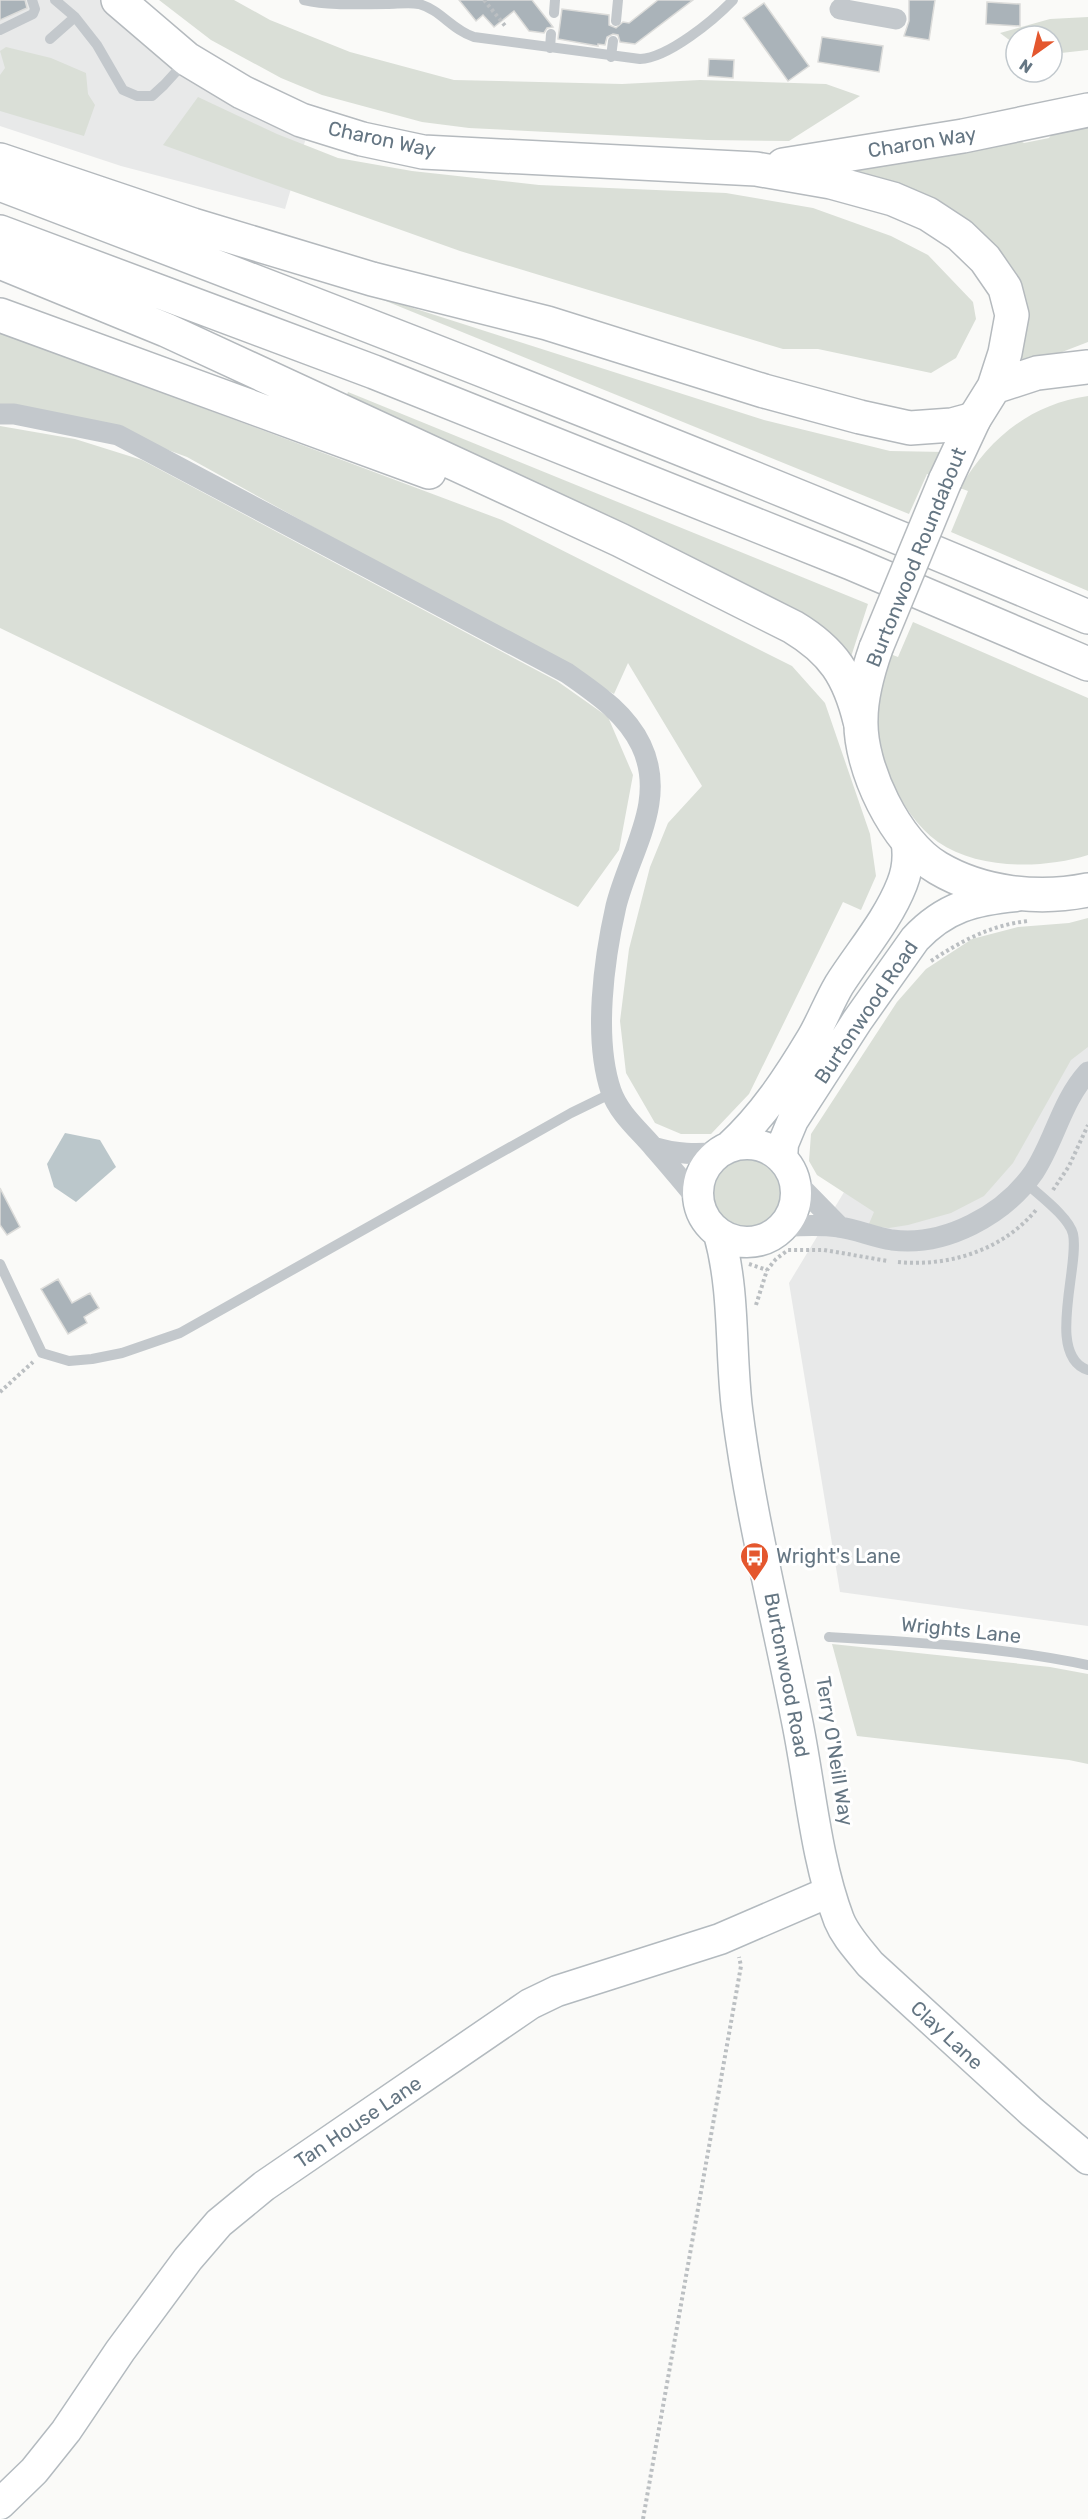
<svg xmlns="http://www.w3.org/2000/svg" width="1088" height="2519" viewBox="0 0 1088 2519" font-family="Rubik,sans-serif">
	<rect width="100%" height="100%" fill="#fafaf8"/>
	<!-- built -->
	<path fill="#e8e9e9" d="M0,0H114L308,131L285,209L121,166L0,126Z
		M1088,995V1626L840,1592L789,1283L930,1050Z"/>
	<!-- green -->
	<path fill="#dadfd7" d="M159,0H234L270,20L350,52L454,80L622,84L700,80L826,84L860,96L789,141L707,140L469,128L422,122L322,95L281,78L211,40Z
		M1088,17V50L1052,54V36H1016V45L1000,33L1050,19Z
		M6,47L51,58L86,73L88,94L95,105L84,136L0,111V75L5,68L0,51Z
		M198,97L277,134L338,158L412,171L539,185L726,193L813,208L891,236L928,255L973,302L976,319L956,358L931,373L818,349H783L460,251L163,145Z
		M1088,121V342L1018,369L973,226L919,191L845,170L1013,136L1024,143L1049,138L1057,127Z
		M366,293L764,420L890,451L945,452L934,476L927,474L909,514Z
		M0,332L502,520L792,666L825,703L870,834L876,876L861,910L843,902L749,1094L711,1134H681L655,1123L626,1073L620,1021L629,949L650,867L668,823L702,786L628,663L614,694L187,457L100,425L0,407Z
		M348,392L868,604L850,660L344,402Z
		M1088,396V591L951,532L968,491L960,488C989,438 1031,404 1088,396Z
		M0,426L75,439L142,460L557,681L608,717L633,775L619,850L578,907L0,628Z
		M913,622L1088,698V855C1043,869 978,870 938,842C917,827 902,803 891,781C880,756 872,728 874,701C875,685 881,668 885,652L898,657Z
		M1088,918V1047L1071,1060L1013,1163L984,1196L951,1213L908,1225L889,1228L868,1226L874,1212L817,1175L809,1161L811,1134L897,1002L926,969L972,939L1018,927L1069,923Z
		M711 1193a36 36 0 1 1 72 0a36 36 0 1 1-72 0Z
		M832,1644L1050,1667L1088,1674V1764L1069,1760L857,1736Z"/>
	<!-- water -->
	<path fill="#bbc7cb" d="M65,1133L100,1140L116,1167L76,1202L54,1187L47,1164Z"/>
	<!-- building -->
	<path fill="#aab3b9" stroke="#dcdcda" stroke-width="1.5" d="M0,0H25L27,8L0,20Z
		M459,0H532L553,27L547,28L544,33L529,31L514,11L494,27L483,15L476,21Z
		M658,0H693L635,44L620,42L618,35L613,34L607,37L605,45L598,44V46L558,39L562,9L609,15V25L616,28L623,22L629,23Z
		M909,0H935L929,40L904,36L909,21Z
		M987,2L1020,4V26L986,24Z
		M764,3L809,66L788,81L743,18Z
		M822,37L883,46L879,72L818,62Z
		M709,59L734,60L733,78L708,76Z
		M0,1188L20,1227L7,1235L0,1225Z
		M58,1279L72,1303L90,1293L99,1308L84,1317L87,1323L68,1334L41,1289Z"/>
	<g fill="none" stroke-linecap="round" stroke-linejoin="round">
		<defs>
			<path id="secondary" d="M698 1193a49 49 0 1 1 98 0a49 49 0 1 1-98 0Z
				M729,1147C763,1116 788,1078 812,1038C822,1021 829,1002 839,985C860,952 888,920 902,884C908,869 909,854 906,839
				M782,1159L783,1144L793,1120L857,1021L915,939C945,907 974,900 1016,896
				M719,1234C735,1291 730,1350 737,1409C750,1513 776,1614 796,1716C810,1782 815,1857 839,1920C846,1937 859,1950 870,1964L1032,2112L1088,2159
				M0,2504L34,2471L66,2431L120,2351L188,2259L219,2223L264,2186L530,2004L557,1991L720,1939L829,1892"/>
			<path id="primary" d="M118,0L187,59L242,92L301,120L362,139L423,152L756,169L831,182L893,199L928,214L960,235L985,259L1005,288L1012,315L1005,353L994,387L974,419L945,481
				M783,165L963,136L1088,110
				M994,387L1037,373L1088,367
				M876,648C868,671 861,695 861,719C859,767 896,844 938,868C982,894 1039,900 1088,890"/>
			<path id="highway" d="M0,160L193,225L372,279L547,323L764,391L860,417L910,428L952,425L974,419
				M0,184C365,323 729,464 1088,617
				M0,232L374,372L851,563L1088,664
				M0,262L166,330L620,540L793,627C833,651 849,676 860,721
				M0,315L429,472"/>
		</defs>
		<!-- secondary casing -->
		<use href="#secondary" stroke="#b3babf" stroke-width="33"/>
		<!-- primary casing -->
		<use href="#primary" stroke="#b5babe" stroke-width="36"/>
		<!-- highway casing -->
		<use href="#highway" stroke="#b4b9bd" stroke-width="36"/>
		<!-- path -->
		<path stroke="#bbbfc2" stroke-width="4" stroke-dasharray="3 3" stroke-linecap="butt" d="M484,0L506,27
			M931,961C961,941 991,925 1028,921
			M1053,1190L1069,1166L1088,1125
			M898,1262C949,1267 1003,1250 1036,1210
			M749,1264L767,1270
			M756,1305L767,1270L776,1259L788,1250H824L888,1261
			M0,1392L33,1362
			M643,2519L741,1966L739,1957"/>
		<!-- lane -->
		<path stroke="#c3c8cc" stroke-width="10" d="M55,0L75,17L97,45L123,90L137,96H152L164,85L185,62
			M304,0C331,6 359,4 387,4C397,4 409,2 419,4C441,10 452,30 474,37L640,59C668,58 714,20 733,0
			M554,13L555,0
			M616,21L618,0
			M0,30L33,14L35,9L32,0
			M50,39L75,17
			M550,48L551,34
			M611,57L613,41
			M1026,1183C1039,1195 1069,1217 1073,1234C1080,1266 1045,1356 1088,1370
			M0,1264L42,1353L69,1361L92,1359L122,1353L180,1333L571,1113L612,1093
			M829,1637C915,1642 1003,1647 1088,1665"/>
		<!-- street -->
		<path stroke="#c3c8cc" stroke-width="21" d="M840,9L896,19
			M0,414H14L118,435L567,673C595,693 625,712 641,745C668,801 629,853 616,906C604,959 593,1038 611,1091C619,1114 639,1130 654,1148C669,1165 684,1183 698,1200
			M653,1147C677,1154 695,1155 720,1152
			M795,1181L840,1227
			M784,1226C802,1226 820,1224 838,1227C856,1229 873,1237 892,1240C945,1247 1004,1215 1034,1172C1055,1140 1061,1102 1088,1072"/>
		<!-- secondary -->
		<use href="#secondary" stroke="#fff" stroke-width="30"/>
		<!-- primary -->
		<use href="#primary" stroke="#fff" stroke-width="33"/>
		<!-- highway -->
		<use href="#highway" stroke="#fff" stroke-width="33"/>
		<defs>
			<path id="primary-bridge" d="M876,648L945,481"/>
		</defs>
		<!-- primary-bridge casing -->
		<use href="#primary-bridge" stroke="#b5babe" stroke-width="36" stroke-linecap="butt"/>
		<!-- primary-bridge -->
		<use href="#primary-bridge" stroke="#fff" stroke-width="33"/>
	</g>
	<!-- icons -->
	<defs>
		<symbol id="bus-pin" viewBox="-11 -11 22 30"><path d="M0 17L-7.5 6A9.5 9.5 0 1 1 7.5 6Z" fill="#e4572e" stroke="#fff"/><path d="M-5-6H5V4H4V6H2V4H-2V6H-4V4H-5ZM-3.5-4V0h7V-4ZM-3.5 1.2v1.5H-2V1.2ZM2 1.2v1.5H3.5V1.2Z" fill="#fff"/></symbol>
	</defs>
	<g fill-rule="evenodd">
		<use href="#bus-pin" x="738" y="1540" width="33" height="45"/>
	</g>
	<g text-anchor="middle" stroke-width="6" stroke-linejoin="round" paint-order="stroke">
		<!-- street labels -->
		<g font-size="20" fill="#657683" stroke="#fff">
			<text transform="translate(382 139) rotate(12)" y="7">Charon Way</text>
			<text transform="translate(922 142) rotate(-9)" y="7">Charon Way</text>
			<text transform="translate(916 557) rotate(-68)" y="7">Burtonwood Roundabout</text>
			<text transform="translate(866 1012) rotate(-56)" y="7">Burtonwood Road</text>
			<text transform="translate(961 1630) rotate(6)" y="7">Wrights Lane</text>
			<text transform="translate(787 1675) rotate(79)" y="7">Burtonwood Road</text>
			<text transform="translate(835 1751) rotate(81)" y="7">Terry O'Neill Way</text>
			<text transform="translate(947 2035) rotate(43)" y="7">Clay Lane</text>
			<text transform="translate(358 2122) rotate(-34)" y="7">Tan House Lane</text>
		</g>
		<!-- poi labels -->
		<g font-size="20" fill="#657683" stroke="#fff" text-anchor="start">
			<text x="776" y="1563">Wright's Lane</text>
		</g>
	</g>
	<!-- north arrow -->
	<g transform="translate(1034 54) rotate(214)"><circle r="28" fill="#ffffff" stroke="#c1c8cd" stroke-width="1.5"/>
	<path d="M0-4.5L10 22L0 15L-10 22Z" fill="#e4572e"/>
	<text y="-9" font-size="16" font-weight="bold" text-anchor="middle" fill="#657683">N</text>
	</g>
</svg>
